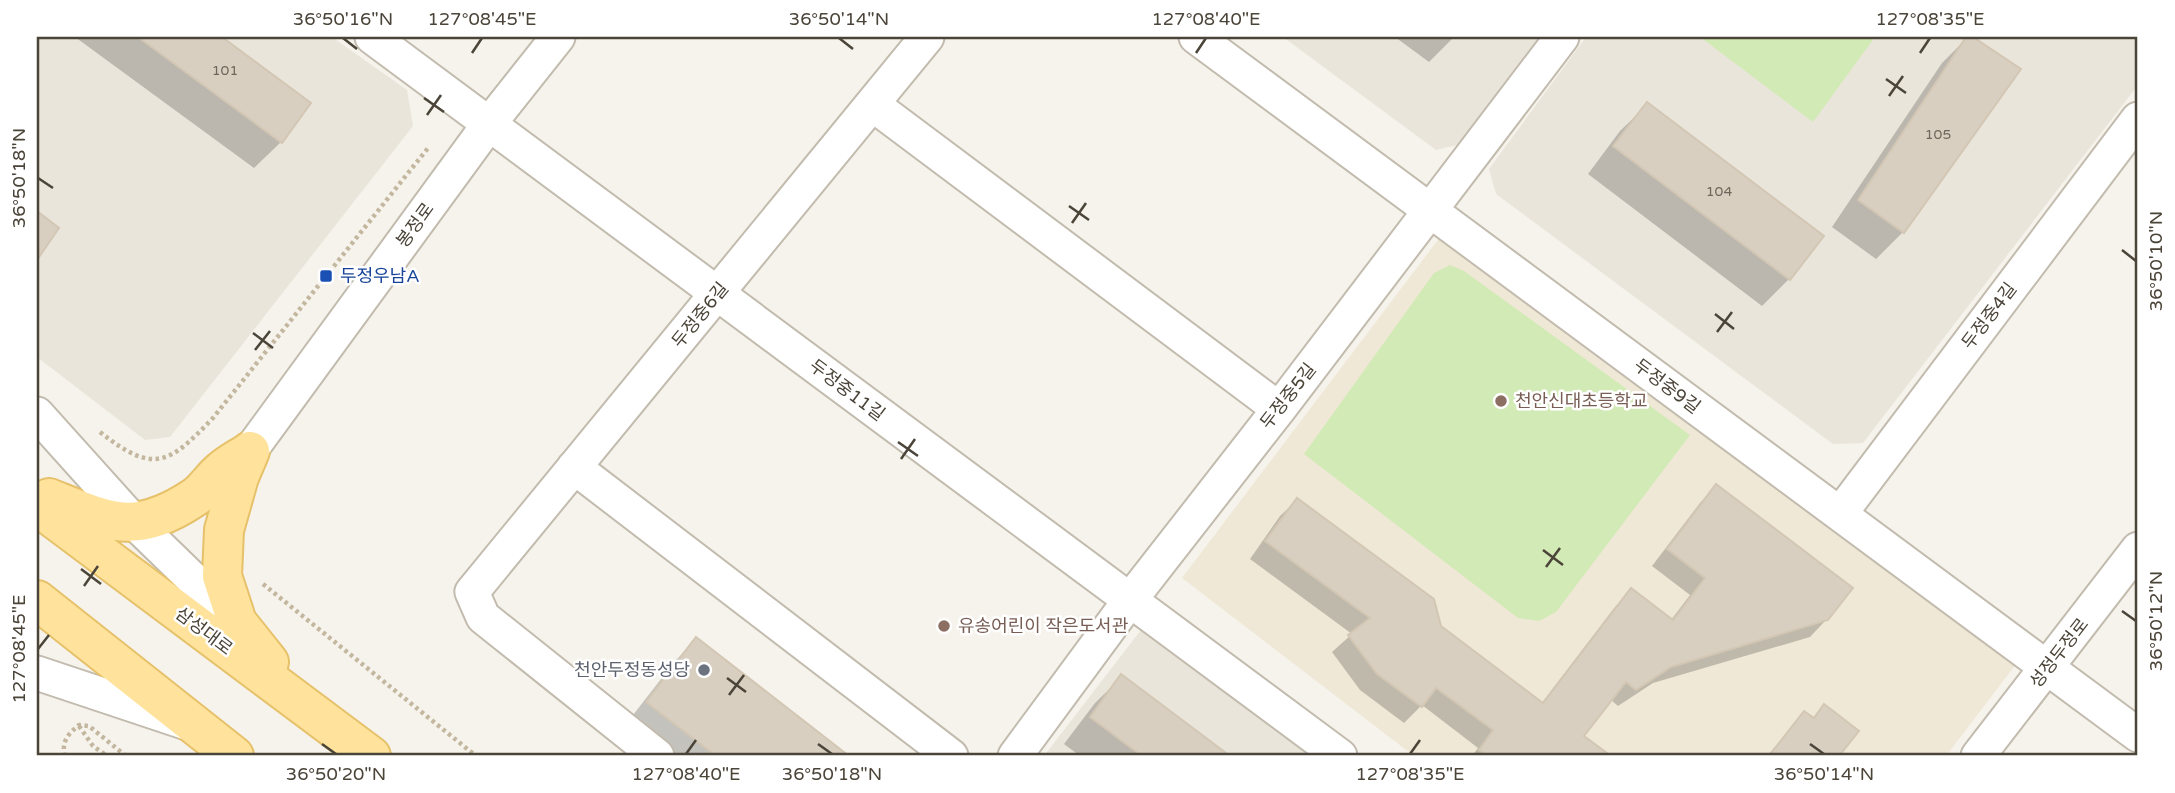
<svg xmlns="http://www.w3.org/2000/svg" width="2175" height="793" viewBox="0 0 2175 793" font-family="'Varela Round','Noto Sans KR',sans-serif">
	<rect width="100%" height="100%" fill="#f6f3ec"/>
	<!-- residential -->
	<path fill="#eae5da" d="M37,37H332L407,90L413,126L170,437L145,440L37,357Z
		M1283,37H1546L1465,143L1436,150Z
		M1586,37H2138V85L1863,443L1833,444L1496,194L1489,169Z
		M1154,613L1339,756H1044Z"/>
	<!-- education -->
	<path fill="#efe8d6" d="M1450,224L2023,655L1946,756H1414L1182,578Z"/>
	<!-- green -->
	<path fill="#d2eab5" d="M1700,37H1875L1813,122Z
		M1450,265L1464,271L1690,435L1556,612L1539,621L1518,618L1304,454L1434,273Z"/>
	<!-- shadow -->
	<path fill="#0003" d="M75,37H219L309,103L281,142L254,168Z
		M1395,37H1454L1429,62Z
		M1968,37L2018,69L1903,232L1876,259L1832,227L1942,63Z
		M1647,105L1789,279L1762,306L1588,174L1620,131Z
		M1716,486L1827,619L1810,637L1653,683L1618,706L1610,699L1582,736L1608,756H1472L1478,748L1422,705L1404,723L1360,690L1332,652L1352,634L1250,559L1280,516L1297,500L1440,627L1541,704L1615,607L1631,590L1671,620L1690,595L1652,566L1700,503Z
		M696,640L847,756H668L626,724L675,661Z
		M1122,677L1227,756H1080L1064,744L1095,703Z
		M1825,706L1857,731L1837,756H1767L1804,713L1812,719Z"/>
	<!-- building -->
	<path fill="#d8cfc1" stroke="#d3c7b4" stroke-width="2" d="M138,37H222L311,103L282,143Z
		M1966,37H1973L2021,69L1904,233L1858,200Z
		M1647,102L1824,236L1790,280L1613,146Z
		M37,211L59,228L37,260Z
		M1716,484L1853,588L1828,620L1671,667L1636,690L1626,682L1584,736L1611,756H1488L1479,750L1493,730L1436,688L1422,707L1377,674L1348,635L1370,618L1265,541L1297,498L1434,599L1441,626L1543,703L1631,588L1673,620L1705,578L1667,549Z
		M696,637L849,756H716L646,702Z
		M1121,674L1230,756H1142L1090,717Z
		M1824,704L1859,731L1839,756H1769L1804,711L1814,718Z"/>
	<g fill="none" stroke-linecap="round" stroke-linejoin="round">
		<defs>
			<path id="minor" d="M372,37L1340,756
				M1196,37L2138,735
				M872,104L1279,409
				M37,414L135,523L237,622
				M250,451L489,124L558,37
				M574,467L951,756
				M1840,514L2138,119
				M37,673L187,723
				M657,756L483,617L472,592L927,37
				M1015,756L1130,600L1279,409L1562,37
				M1978,756L2138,549"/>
			<path id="major" d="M250,451L239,477L224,530L222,576L237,622L269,662
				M49,498C109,522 135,537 195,497C205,490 212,478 222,470C230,463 240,458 249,452
				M37,506L371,756
				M37,600L234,756"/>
		</defs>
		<!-- minor casing -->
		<use href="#minor" stroke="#c2bbae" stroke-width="37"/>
		<!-- major casing -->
		<use href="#major" stroke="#e6c16a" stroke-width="42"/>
		<!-- path -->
		<path stroke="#c4b79f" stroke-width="4.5" stroke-dasharray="3.5 3.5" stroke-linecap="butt" d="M100,432C154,475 169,464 213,418L428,148
			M263,584L476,756
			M79,726L93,746L107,756
			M65,756C61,742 68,734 79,725L89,726L126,756"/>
		<!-- minor -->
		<use href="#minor" stroke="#fff" stroke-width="33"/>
		<!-- major -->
		<use href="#major" stroke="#ffe39c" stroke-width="38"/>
	</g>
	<!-- ticks -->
	<path fill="none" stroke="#4b4439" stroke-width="2.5" d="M343,38L357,49M839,38L853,49M472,53L482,38M1196,53L1206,38M1920,53L1930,38M1886,79L1906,93M1889,96L1903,76M424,98L444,112M427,115L441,95M38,178L53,188M1069,206L1089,220M1072,223L1086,203M2122,250L2136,261M1715,314L1734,329M1717,332L1732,312M253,333L273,348M255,350L270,331M898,442L918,456M901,459L915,439M1543,550L1563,565M1546,567L1560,548M81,569L101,584M84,586L98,566M2122,611L2136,621M38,649L49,635M727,678L746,692M729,695L744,675M322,744L336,754M818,744L832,754M1810,744L1824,754M686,754L696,740M1410,754L1420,740"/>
	<!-- markers -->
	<rect fill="#1a4fb4" stroke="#fff" stroke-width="2.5" x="319" y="269" width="14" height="14" rx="3.5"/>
	<g fill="#8d6e63" stroke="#fff" stroke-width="2.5">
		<circle cx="1501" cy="401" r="7"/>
		<circle cx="944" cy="626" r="7"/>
	</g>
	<circle fill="#6b7280" stroke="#fff" stroke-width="2.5" cx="704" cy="670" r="7"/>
	<g text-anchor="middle" stroke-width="5" stroke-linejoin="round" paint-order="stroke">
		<!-- number labels -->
		<g font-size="14" fill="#6e675b">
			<text x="225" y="75">101</text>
			<text x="1938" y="139">105</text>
			<text x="1719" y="196">104</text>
		</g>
		<!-- street labels -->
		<g font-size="18" fill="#4b4439" stroke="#fff">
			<text transform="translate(415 225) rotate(-54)" y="6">봉정로</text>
			<text transform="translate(700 315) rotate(-51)" y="6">두정중6길</text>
			<text transform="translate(1989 316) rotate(-53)" y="6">두정중4길</text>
			<text transform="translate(1667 386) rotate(37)" y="6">두정중9길</text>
			<text transform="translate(847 390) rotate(37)" y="6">두정중11길</text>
			<text transform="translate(1288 396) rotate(-52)" y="6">두정중5길</text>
			<text transform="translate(204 631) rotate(37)" y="6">삼성대로</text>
			<text transform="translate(2059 653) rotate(-52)" y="6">성정두정로</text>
		</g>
		<!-- transit labels -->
		<g font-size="18" fill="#164399" stroke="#fff" text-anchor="start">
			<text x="340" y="282">두정우남A</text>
		</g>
		<!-- education labels -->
		<g font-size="18" fill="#785e54" stroke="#fff" text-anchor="start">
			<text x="1515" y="407">천안신대초등학교</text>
			<text x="958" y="632">유송어린이 작은도서관</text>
		</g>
		<!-- worship labels -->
		<g font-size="18" fill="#5b616d" stroke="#fff" text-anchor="end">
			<text x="690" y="676">천안두정동성당</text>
		</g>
	</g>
	<!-- border -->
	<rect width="2175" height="793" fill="none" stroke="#ffffff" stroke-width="77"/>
	<rect x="38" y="38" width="2098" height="716" fill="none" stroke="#4b4439" stroke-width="2.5"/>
	<g font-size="18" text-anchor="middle" fill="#4b4439">
		<text x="343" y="25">36°50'16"N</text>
		<text x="482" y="25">127°08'45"E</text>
		<text x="839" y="25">36°50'14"N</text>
		<text x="1206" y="25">127°08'40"E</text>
		<text x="1930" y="25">127°08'35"E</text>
		<text transform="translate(19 178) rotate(-90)" y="6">36°50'18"N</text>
		<text transform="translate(2156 261) rotate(-90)" y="6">36°50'10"N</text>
		<text transform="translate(2156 621) rotate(-90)" y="6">36°50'12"N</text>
		<text transform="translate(19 649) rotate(-90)" y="6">127°08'45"E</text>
		<text x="336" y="780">36°50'20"N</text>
		<text x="686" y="780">127°08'40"E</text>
		<text x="832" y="780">36°50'18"N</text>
		<text x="1410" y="780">127°08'35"E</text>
		<text x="1824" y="780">36°50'14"N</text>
	</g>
</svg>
